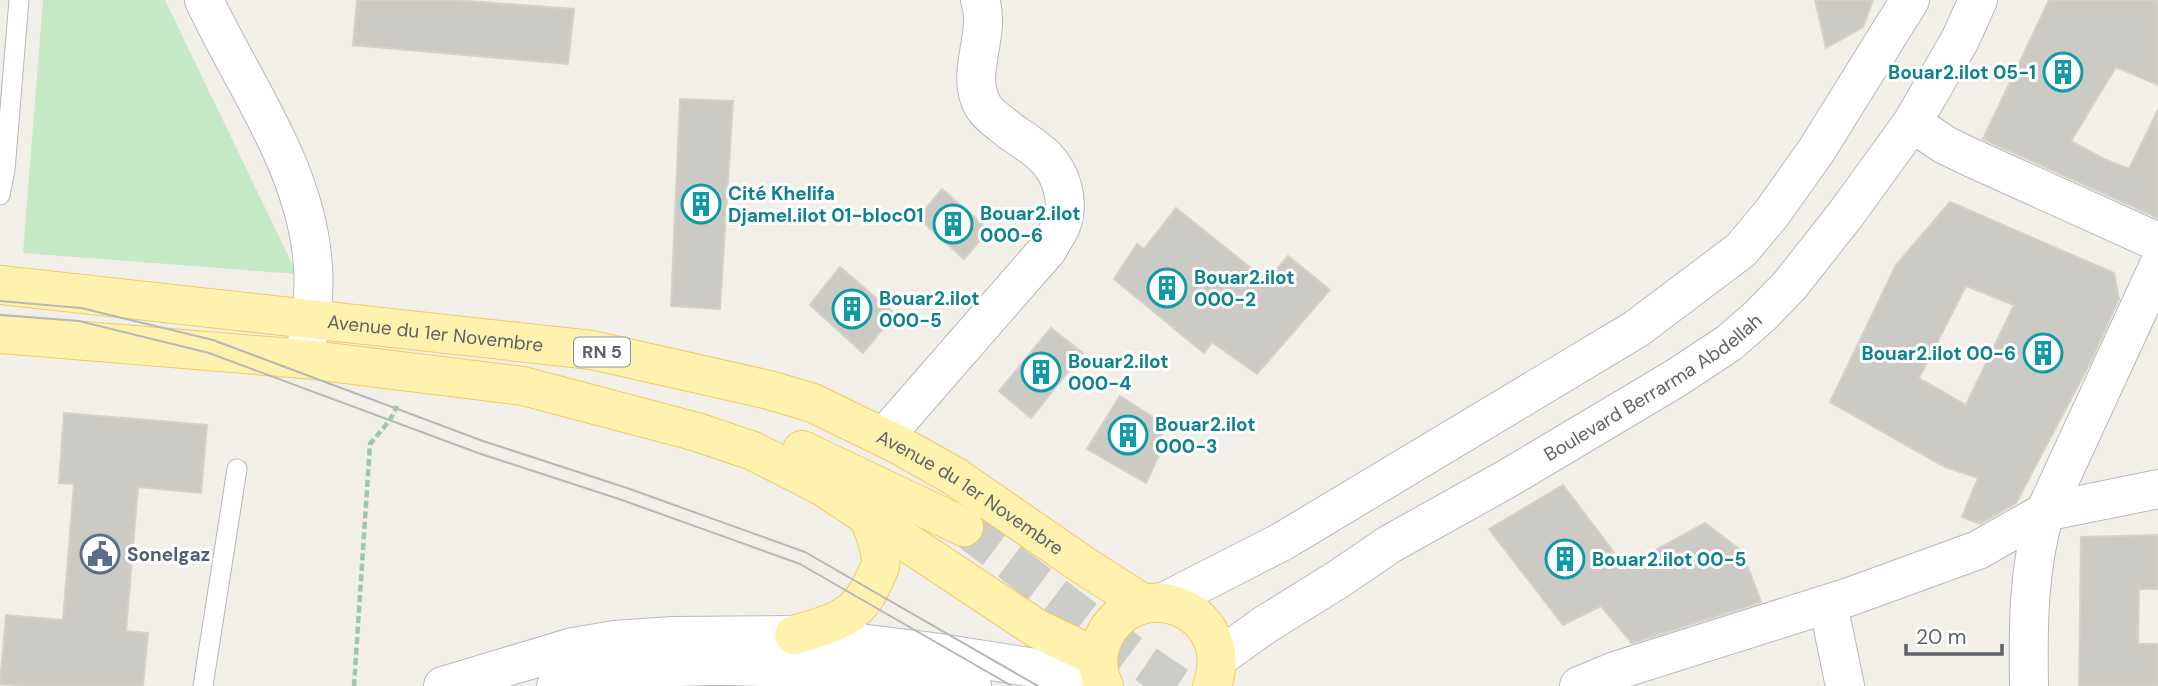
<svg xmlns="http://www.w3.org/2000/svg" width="2158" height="686" viewBox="0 0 2158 686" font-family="'DM Sans',sans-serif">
	<rect width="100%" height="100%" fill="#f1efe8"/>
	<!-- green -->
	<path fill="#c5e8c5" d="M43,0H165L297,274L23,253Z"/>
	<!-- building -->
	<path fill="#cccac5" stroke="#d6d1c6" stroke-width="2" fill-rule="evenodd" d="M357,0H455L574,9L568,64L353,45Z
		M1815,0H1873L1863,27L1826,48Z
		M2049,0H2158V85L2116,67L2071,141L2104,159L2129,169L2158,110V218L1983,139Z
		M680,99L733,101L720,309L671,306Z
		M942,189L989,230L964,259L918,218Z
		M1950,202L2114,273L2119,299L2090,363L2016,503L1980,524L1962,517L1978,478L1945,467L1830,402L1896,265ZM1966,286L2014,305L1966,405L1919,378Z
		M1176,208L1267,281L1288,256L1330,290L1257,374L1212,342L1204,353L1114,279L1137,244L1144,249Z
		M840,267L895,314L863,353L810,305Z
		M1051,328L1083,353L1031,418L999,391Z
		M1120,396L1167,426L1156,445L1162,449L1146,483L1087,449Z
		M64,413L207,425L201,493L138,487L126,631L148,633L143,686H26L0,684L6,615L63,620L74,484L59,483Z
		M1563,485L1625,567L1705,523L1742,551L1761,602L1632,643L1601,606L1563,625L1489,529Z
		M2158,535V589H2139L2138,644H2158V686H2079L2081,537Z"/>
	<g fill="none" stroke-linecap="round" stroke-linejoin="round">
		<!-- primary-tunnel -->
		<path stroke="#ccccc8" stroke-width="38" stroke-dasharray="38 19" stroke-linecap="butt" d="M964,527L1138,659L1178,686"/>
		<defs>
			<path id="service" d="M0,195L5,170L19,0
				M203,686L237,469"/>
			<path id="minor" d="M1912,123L1945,145L1972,158L2158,242
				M884,437L1048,249C1052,241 1057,234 1061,226C1070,202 1062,174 1045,157C1035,147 1022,139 1010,131C1002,124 988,115 983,106C964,74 992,33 980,0
				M1828,604L1845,686
				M1579,686L1615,671L1849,597L1978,550L2045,512L2158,489
				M2029,686C2028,626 2028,570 2045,512L2158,267"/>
			<path id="tertiary" d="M204,0C244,86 307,168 313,267C315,295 311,324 305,352"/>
			<g id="secondary">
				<path d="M1162,603L1283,541L1636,329L1741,250L1772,213L1816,151L1910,0"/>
				<path id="s1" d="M1217,659L1266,624L1337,580L1390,544L1510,477L1676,378L1729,343L1760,316L1790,285L1846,214L1912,123L1960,40L1978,0"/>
				<path d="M443,686L573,647L615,640L673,636L794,635L933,652L1100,678"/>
				<path d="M556,686C645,661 737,664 828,671C876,674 925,678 972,686"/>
			</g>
			<g id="primary">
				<path id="s2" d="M0,285L592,350L769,390L813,403L899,445L954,476L1083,565L1144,604"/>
				<path d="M0,334L304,359L523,386L697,432L753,451L822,486L1036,628L1098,658"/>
				<path d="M802,450L964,527"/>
				<path d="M794,635C828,625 858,619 873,582C875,577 879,571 880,566C883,550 874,532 869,518"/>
				<path d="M1104,686C1097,672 1096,654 1103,639C1136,569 1239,609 1212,686"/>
			</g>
		</defs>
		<!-- service casing -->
		<use href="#service" stroke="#b5b8bc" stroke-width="21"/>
		<!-- minor casing -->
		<use href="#minor" stroke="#b5b8bc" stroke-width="40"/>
		<!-- tertiary casing -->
		<use href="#tertiary" stroke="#b5b8bc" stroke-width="40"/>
		<!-- secondary casing -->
		<use href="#secondary" stroke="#b6babf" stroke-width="40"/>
		<!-- primary casing -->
		<use href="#primary" stroke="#f2c960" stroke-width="40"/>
		<!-- path -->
		<path stroke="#9cc7a9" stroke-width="4.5" stroke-dasharray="7 3.5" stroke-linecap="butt" d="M354,686L370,444L390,420L397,406"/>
		<!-- service -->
		<use href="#service" stroke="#fff" stroke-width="19"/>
		<!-- minor -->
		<use href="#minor" stroke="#fff" stroke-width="38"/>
		<!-- tertiary -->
		<use href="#tertiary" stroke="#fff" stroke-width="38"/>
		<!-- secondary -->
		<use href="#secondary" stroke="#fff" stroke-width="38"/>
		<!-- primary -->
		<use href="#primary" stroke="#fff2af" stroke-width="38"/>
		<!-- tram -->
		<path stroke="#b6b7b8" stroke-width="2" d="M0,301L81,308L213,340L483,441L627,488L805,552L1038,686
			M0,315L79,321L209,353L478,453L622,500L800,564L1012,686"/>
	</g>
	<!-- icons -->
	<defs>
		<symbol id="building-ring" viewBox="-11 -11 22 22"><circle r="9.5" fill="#fff" stroke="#0f9aa8" stroke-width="1.5"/><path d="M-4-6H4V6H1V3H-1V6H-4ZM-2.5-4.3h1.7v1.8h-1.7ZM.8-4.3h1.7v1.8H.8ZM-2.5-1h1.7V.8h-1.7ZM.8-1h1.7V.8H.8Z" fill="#0f9aa8"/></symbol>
		<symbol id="civic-ring" viewBox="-11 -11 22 22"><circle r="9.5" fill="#fff" stroke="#5c6f8a" stroke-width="1.5"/><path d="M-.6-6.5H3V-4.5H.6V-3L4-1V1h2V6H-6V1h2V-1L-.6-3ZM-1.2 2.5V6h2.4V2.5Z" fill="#5c6f8a"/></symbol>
	</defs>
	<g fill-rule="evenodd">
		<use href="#building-ring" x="2041" y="50" width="44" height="44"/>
		<use href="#building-ring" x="679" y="182" width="44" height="44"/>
		<use href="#building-ring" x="931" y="202" width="44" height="44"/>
		<use href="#building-ring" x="1145" y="266" width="44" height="44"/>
		<use href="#building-ring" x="830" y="287" width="44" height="44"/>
		<use href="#building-ring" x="2021" y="331" width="44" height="44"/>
		<use href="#building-ring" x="1019" y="350" width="44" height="44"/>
		<use href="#building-ring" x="1106" y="413" width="44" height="44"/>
		<use href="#civic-ring" x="78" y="532" width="44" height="44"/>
		<use href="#building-ring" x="1543" y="537" width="44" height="44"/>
	</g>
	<g text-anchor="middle" stroke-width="6" stroke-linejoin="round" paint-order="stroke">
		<!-- shield labels -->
		<rect fill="#fff" stroke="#8f9295" stroke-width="2" x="574" y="337.5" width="56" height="29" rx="5"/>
		<g font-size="18" font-weight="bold" fill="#5f6368">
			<text x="602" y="358">RN 5</text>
		</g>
		<!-- culture labels -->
		<g font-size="19" font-weight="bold" fill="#0d838f" stroke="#fff" text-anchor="start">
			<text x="2036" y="79" text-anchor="end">Bouar2.ilot 05-1</text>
			<text x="728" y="200">Cité Khelifa<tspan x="728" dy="22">Djamel.ilot 01-bloc01</tspan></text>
			<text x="980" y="220">Bouar2.ilot<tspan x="980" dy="22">000-6</tspan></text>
			<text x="1194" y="284">Bouar2.ilot<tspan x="1194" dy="22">000-2</tspan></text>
			<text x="879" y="305">Bouar2.ilot<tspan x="879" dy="22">000-5</tspan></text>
			<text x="2016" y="360" text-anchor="end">Bouar2.ilot 00-6</text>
			<text x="1068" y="368">Bouar2.ilot<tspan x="1068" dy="22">000-4</tspan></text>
			<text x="1155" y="431">Bouar2.ilot<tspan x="1155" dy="22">000-3</tspan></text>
			<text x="1592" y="566">Bouar2.ilot 00-5</text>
		</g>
		<!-- street labels -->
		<g font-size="19" fill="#5f6368" stroke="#fff">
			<text dy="7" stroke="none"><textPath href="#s2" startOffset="438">Avenue du 1er Novembre</textPath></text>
			<text dy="7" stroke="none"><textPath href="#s1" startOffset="514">Boulevard Berrarma Abdellah</textPath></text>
			<text dy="7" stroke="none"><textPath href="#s2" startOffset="1004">Avenue du 1er Novembre</textPath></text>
		</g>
		<!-- service labels -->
		<g font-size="19" font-weight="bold" fill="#4e5e75" stroke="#fff" text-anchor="start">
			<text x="127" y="561">Sonelgaz</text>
		</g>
	</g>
	<!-- scale -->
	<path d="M1906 644v10h96v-10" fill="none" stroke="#5f6368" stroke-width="3.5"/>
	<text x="1916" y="644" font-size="21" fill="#5f6368" stroke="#ffffff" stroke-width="5" paint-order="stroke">20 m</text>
</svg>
